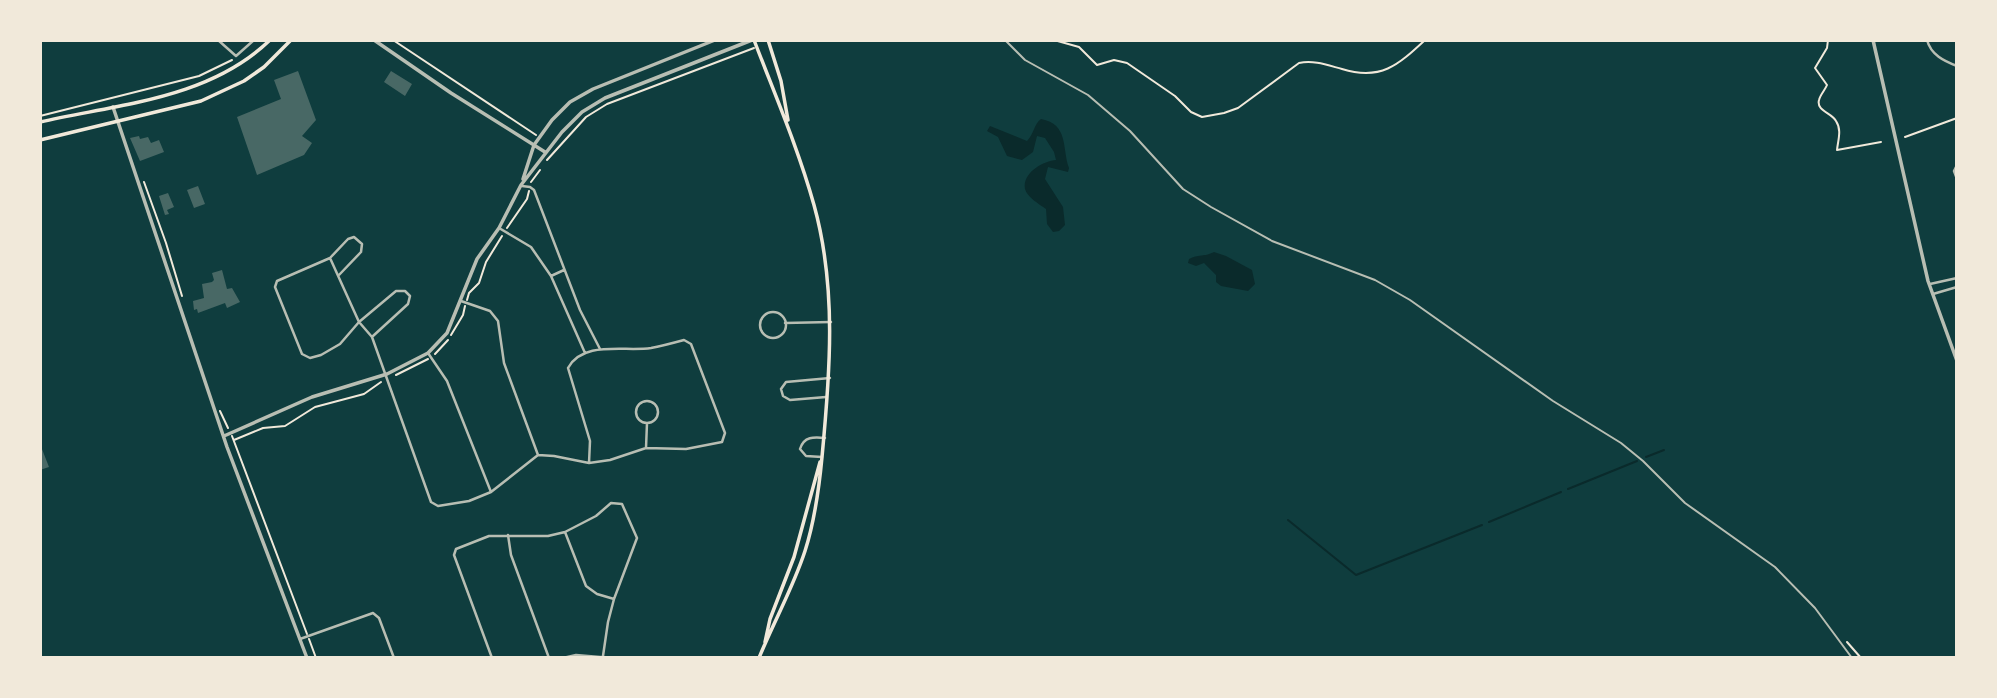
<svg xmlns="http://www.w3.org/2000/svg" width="1997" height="698" viewBox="0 0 1997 698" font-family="'PT Sans',sans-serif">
	<rect width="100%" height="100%" fill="#0f3d3e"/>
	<!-- water -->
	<path fill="#0a2a2b" d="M1041,119C1069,124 1062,149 1069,168L1068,172L1048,167L1045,179L1063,207L1065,225L1059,231L1053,232L1047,224L1046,209C1039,204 1027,197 1025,189C1022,173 1043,161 1056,160L1054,152L1045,138L1037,136L1033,152L1022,160L1007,156L998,137L987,131L990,126L1027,141C1034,134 1034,124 1041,119Z
		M1214,252L1226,256L1252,270L1255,284L1248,291L1221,286L1216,282V275L1204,263L1196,266L1188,263L1189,259C1198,254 1205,257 1214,252Z"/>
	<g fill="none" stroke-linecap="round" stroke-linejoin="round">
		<!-- stream -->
		<path stroke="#0a2a2b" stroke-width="2" d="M1646,457L1664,450
			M1568,489L1637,461
			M1288,520L1356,575L1482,525
			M1489,522L1561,492"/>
	</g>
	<!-- building -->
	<path fill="#486865" d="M298,71L316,120L302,136L312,143L304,155L257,175L237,117L281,99L274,80Z
		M391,71L412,84L405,96L384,82Z
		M139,136L140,139L148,137L151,143L159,140L164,152L140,161L130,138Z
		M198,186L205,204L194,208L187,190Z
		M168,193L174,207L167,210L169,214L165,215L159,196Z
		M222,270L227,289L232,288L240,302L227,308L225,303L198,313L197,309L194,310L193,301L204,298L202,284L212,282L214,280L212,273Z
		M40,444L49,467L40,470Z"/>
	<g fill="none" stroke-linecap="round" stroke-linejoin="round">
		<!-- path -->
		<path stroke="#f1e9da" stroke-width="2" d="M393,40L536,135
			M1054,40L1079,47L1097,65L1114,60L1127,63L1175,96L1191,112L1202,117L1224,113L1238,108L1299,63C1314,60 1327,65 1342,69C1381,81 1398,65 1425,40
			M1828,40L1827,48L1815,68L1827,85C1825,90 1820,95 1819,100C1816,111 1832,113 1836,121C1842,130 1838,140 1837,150L1881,142
			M40,116L199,76L232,60
			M1905,137L1957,118
			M547,160L586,117L607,104L754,48
			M144,182L166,243L182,296
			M531,182L540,170
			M507,228L527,199L529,191
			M467,300L469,293L479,283L486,262L502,236
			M451,335L463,315L465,306
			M435,354L448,340
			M396,375L428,359
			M220,411L228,428
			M232,436L307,634
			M234,440L263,428L285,426L315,407L364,394L381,382
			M309,639L316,658
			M1847,642L1861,658"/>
		<!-- service -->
		<path stroke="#b8beb3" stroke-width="2" d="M1005,40L1025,60L1088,95L1130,131L1183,189L1211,207L1272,241L1375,280L1410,300L1553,401L1621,443L1643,461L1685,503L1775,567L1815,608L1852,658"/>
		<!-- minor -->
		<path stroke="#b8beb3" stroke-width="2.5" d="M218,40L236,56L254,40
			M1927,40C1931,55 1944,61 1957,66
			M1957,165L1954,171L1957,179
			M522,186L530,187L534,190L580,310L600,349
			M499,228L531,247L551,276L585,353
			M330,258L359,322L372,337L431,502L438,506L469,501L491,492L538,455L554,456L589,463L610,460L646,448L686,449L722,442L725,433L691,344L684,340C673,343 662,346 651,348C625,352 583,340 568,368L590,441L589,463
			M339,275L361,252L362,244L354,237L348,239L330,258L277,281L275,287L302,354L310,358L321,355L340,344L359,322L396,291H405L410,296L408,304L373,336
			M551,276L564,270
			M1930,284L1957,278
			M1933,294L1957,287
			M461,301L490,311L498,321L504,363L538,455
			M760 325a13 13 0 1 1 26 0a13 13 0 1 1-26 0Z
			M785,323L831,322
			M428,353L447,381L491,492
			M826,397L790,400L783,396L781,389L786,382L830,378
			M636 412a11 11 0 1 1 22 0a11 11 0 1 1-22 0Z
			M646,448L647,423
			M822,457L806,456L800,449C804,436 814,437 825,438
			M565,532L586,586L597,594L614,599
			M508,535L511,555L549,658
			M300,639L373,613L379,618L394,658
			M492,658L454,555L456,549L489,536H548L565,532L596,516L611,503L622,504L637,538L614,599L608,622L603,656
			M563,658L576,655L612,658"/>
		<!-- tertiary -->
		<path stroke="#b8beb3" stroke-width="3.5" d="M374,40L451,93L545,152
			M1873,40L1928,281L1957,361
			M113,107L227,447L307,658
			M523,179L534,145L552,120L570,102L593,89L715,40
			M224,436L312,397L387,374L428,353L447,333L477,259L499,228L521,185L562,132L582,112L605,98L752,40"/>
		<!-- secondary -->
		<path stroke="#f1e9da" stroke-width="3.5" d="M754,40C775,95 798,148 814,205C837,288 830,373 822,457C819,489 815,520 805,551C793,588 774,621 759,658
			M768,40L781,81L788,120
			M40,122C119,104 209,99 270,40
			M40,140L201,101L244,81L264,67L291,40
			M765,642L770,619L794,557L820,462"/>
	</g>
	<!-- border -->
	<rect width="1997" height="698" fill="none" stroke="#f1e9da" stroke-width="84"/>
</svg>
